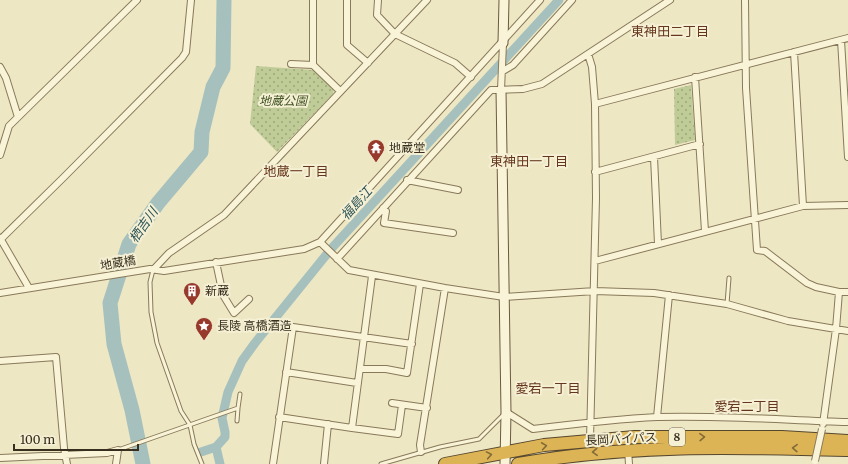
<svg xmlns="http://www.w3.org/2000/svg" width="848" height="464" viewBox="0 0 848 464" font-family="Merriweather,'Noto Sans JP',serif">
	<defs>
		<pattern id="grass-dots" width="8" height="8" patternUnits="userSpaceOnUse"><rect width="8" height="8" fill="#bfcc98"/><path d="M2 2h.1M6 6h.1" fill="none" stroke="#9ca67b" stroke-width="1.8" stroke-linecap="round"/></pattern>
	</defs>
	<rect width="100%" height="100%" fill="#eee7c4"/>
	<!-- grass -->
	<path fill="url(#grass-dots)" d="M256,66L313,70L334,88L333,94L277,152L250,124Z
		M691,85L695,140L675,145L674,89Z"/>
	<g fill="none" stroke-linecap="round" stroke-linejoin="round">
		<!-- canal -->
		<path stroke="#a6c1bd" stroke-width="9" d="M216,447L220,464
			M201,452L216,447L225,437V432L222,418L228,392L242,361L255,343L331,249L559,0"/>
		<!-- river -->
		<path stroke="#a6c1bd" stroke-width="15" d="M143,464L132,410L114,344L110,303L129,244L158,203L201,152L202,132L213,87L223,68L224,0"/>
		<defs>
			<path id="lane" d="M153,270L150,282L151,312L157,343L181,411L190,425L194,444L202,464
				M727,304L729,278
				M237,421L238,408
				M118,450L238,408L240,394
				M381,464L440,447L479,439L504,414"/>
			<path id="street" d="M313,0V65L340,91
				M347,0V45L368,63
				M378,0L377,15L395,34L455,63L471,77
				M745,0L746,88L757,250L765,251L807,283L816,287L839,292
				M841,40L848,157
				M794,52L803,206
				M588,54L592,67L595,104L596,198L590,440
				M291,64L313,65
				M0,67L6,78L18,117
				M503,71L513,65L572,0
				M695,77L705,231
				M501,90L503,43
				M595,104L848,38
				M0,155L9,126L137,0
				M654,157L658,244
				M595,172L700,144
				M407,180L458,190
				M383,208L386,211L384,223L453,233
				M0,238L29,288
				M1,239L65,176L182,58L186,52L191,0
				M320,242L349,270L445,288L504,297L595,291L654,293L727,304L788,321L848,331
				M337,259L491,90L523,89L542,84L670,0
				M595,261L803,206L848,205
				M216,262L223,295L234,313L249,299
				M153,270L169,253L224,215L427,0
				M0,293L150,269L164,271L304,249L320,242L540,0
				M0,361L56,357L64,448L67,464
				M360,369H386L407,373L420,284
				M286,372L357,383
				M392,403L427,408
				M506,412L533,429C574,424 615,419 657,417C720,415 784,420 848,422
				M279,417L352,428L372,276
				M657,417L669,295
				M823,424L836,329L839,292H848
				M352,428L398,434L402,405
				M628,450L629,464
				M421,452L420,445L445,288
				M0,458L107,453L118,450L116,464
				M273,464L293,327L412,344
				M324,464L328,424"/>
			<path id="secondary" d="M503,43L504,0
				M501,90L506,412L505,464"/>
			<path id="highway" d="M445,464L544,445L635,437H782L848,441
				M518,464C628,444 736,447 848,450"/>
		</defs>
		<!-- lane casing -->
		<use href="#lane" stroke="#88795a" stroke-width="5"/>
		<!-- street casing -->
		<use href="#street" stroke="#88795a" stroke-width="8"/>
		<!-- secondary casing -->
		<use href="#secondary" stroke="#6a5a3e" stroke-width="11"/>
		<!-- highway casing -->
		<use href="#highway" stroke="#56472f" stroke-width="14"/>
		<!-- lane -->
		<use href="#lane" stroke="#f9f3d7" stroke-width="3"/>
		<!-- street -->
		<use href="#street" stroke="#f9f3d7" stroke-width="6"/>
		<!-- secondary -->
		<use href="#secondary" stroke="#f9f3d7" stroke-width="9"/>
		<!-- highway -->
		<use href="#highway" stroke="#dcb455" stroke-width="12"/>
		<defs>
			<path id="street-bridge" d="M815,461L822,429"/>
		</defs>
		<!-- street-bridge casing -->
		<use href="#street-bridge" stroke="#88795a" stroke-width="8" stroke-linecap="butt"/>
		<!-- street-bridge -->
		<use href="#street-bridge" stroke="#f9f3d7" stroke-width="6"/>
	</g>
	<!-- one-way arrows -->
	<defs><path id="oneway-chevron" d="M-2-3.5L2.5 0L-2 3.5" fill="none" stroke-width="1.6" stroke-linecap="round" stroke-linejoin="round"/></defs>
	<g stroke="#826b37">
		<use href="#oneway-chevron" transform="translate(702 437) rotate(-2)"/>
		<use href="#oneway-chevron" transform="translate(544 446) rotate(-8)"/>
		<use href="#oneway-chevron" transform="translate(795 448) rotate(-178)"/>
		<use href="#oneway-chevron" transform="translate(595 452) rotate(176)"/>
		<use href="#oneway-chevron" transform="translate(489 455) rotate(-10)"/>
	</g>
	<!-- icons -->
	<defs>
		<symbol id="temple-pin" viewBox="-11 -11 22 30"><path d="M0 17L-7.5 6A9.5 9.5 0 1 1 7.5 6Z" fill="#97392b" stroke="#f5f0d4"/><path d="M0-6L5-2H3V0L6.5 2.5H4V6H1.5V3h-3V6H-4V2.5H-6.5L-3 0V-2H-5Z" fill="#fff"/></symbol>
		<symbol id="building-pin" viewBox="-11 -11 22 30"><path d="M0 17L-7.5 6A9.5 9.5 0 1 1 7.5 6Z" fill="#97392b" stroke="#f5f0d4"/><path d="M-4-6H4V6H1V3H-1V6H-4ZM-2.5-4.3h1.7v1.8h-1.7ZM.8-4.3h1.7v1.8H.8ZM-2.5-1h1.7V.8h-1.7ZM.8-1h1.7V.8H.8Z" fill="#fff"/></symbol>
		<symbol id="sight-pin" viewBox="-11 -11 22 30"><path d="M0 17L-7.5 6A9.5 9.5 0 1 1 7.5 6Z" fill="#97392b" stroke="#f5f0d4"/><path d="M0-6L1.8-2.2L6-1.7L2.9 1.2L3.7 5.4L0 3.3L-3.7 5.4L-2.9 1.2L-6-1.7L-1.8-2.2Z" fill="#fff"/></symbol>
	</defs>
	<g fill-rule="evenodd">
		<use href="#temple-pin" x="366" y="138" width="20" height="27"/>
		<use href="#building-pin" x="182" y="281" width="20" height="27"/>
		<use href="#sight-pin" x="194" y="316" width="20" height="27"/>
	</g>
	<g text-anchor="middle" stroke-width="4" stroke-linejoin="round" paint-order="stroke">
		<!-- shield labels -->
		<rect fill="#f5f0d4" stroke="#716955" stroke-width="1" x="669" y="428" width="16" height="18" rx="3"/>
		<g font-size="11" font-weight="bold" fill="#382f1e">
			<text x="677" y="441">8</text>
		</g>
		<!-- park labels -->
		<g font-size="12" font-style="italic" fill="#425525" stroke="#f5f0d4">
			<text x="283" y="105">地蔵公園</text>
		</g>
		<!-- poi labels -->
		<g font-size="12" fill="#382f1e" stroke="#f5f0d4" text-anchor="start">
			<text x="389" y="152">地蔵堂</text>
			<text x="205" y="295">新蔵</text>
			<text x="217" y="330">長陵 高橋酒造</text>
		</g>
		<!-- street labels -->
		<g font-size="12" fill="#382f1e" stroke="#f5f0d4">
			<text transform="translate(118 263) rotate(-10)" y="4">地蔵橋</text>
			<text transform="translate(621 439) rotate(-3)" y="4">長岡バイパス</text>
		</g>
		<!-- neighbourhood labels -->
		<g font-size="13" fill="#65371e" stroke="#f5f0d4">
			<text x="670" y="36">東神田二丁目</text>
			<text x="529" y="166">東神田一丁目</text>
			<text x="296" y="176">地蔵一丁目</text>
			<text x="548" y="393">愛宕一丁目</text>
			<text x="747" y="411">愛宕二丁目</text>
		</g>
		<!-- water labels -->
		<g font-size="13" font-style="italic" fill="#2e5558" stroke="#f5f0d4">
			<text transform="translate(356 203) rotate(-48)" y="5">福島江</text>
			<text transform="translate(143 225) rotate(-55)" y="5">栖吉川</text>
		</g>
	</g>
	<!-- scale -->
	<path d="M14 444v6h124v-6" fill="none" stroke="#382f1e" stroke-width="2"/>
	<text x="20" y="444" font-size="12" fill="#382f1e" stroke="#f5f0d4" stroke-width="3" paint-order="stroke">100 m</text>
</svg>
